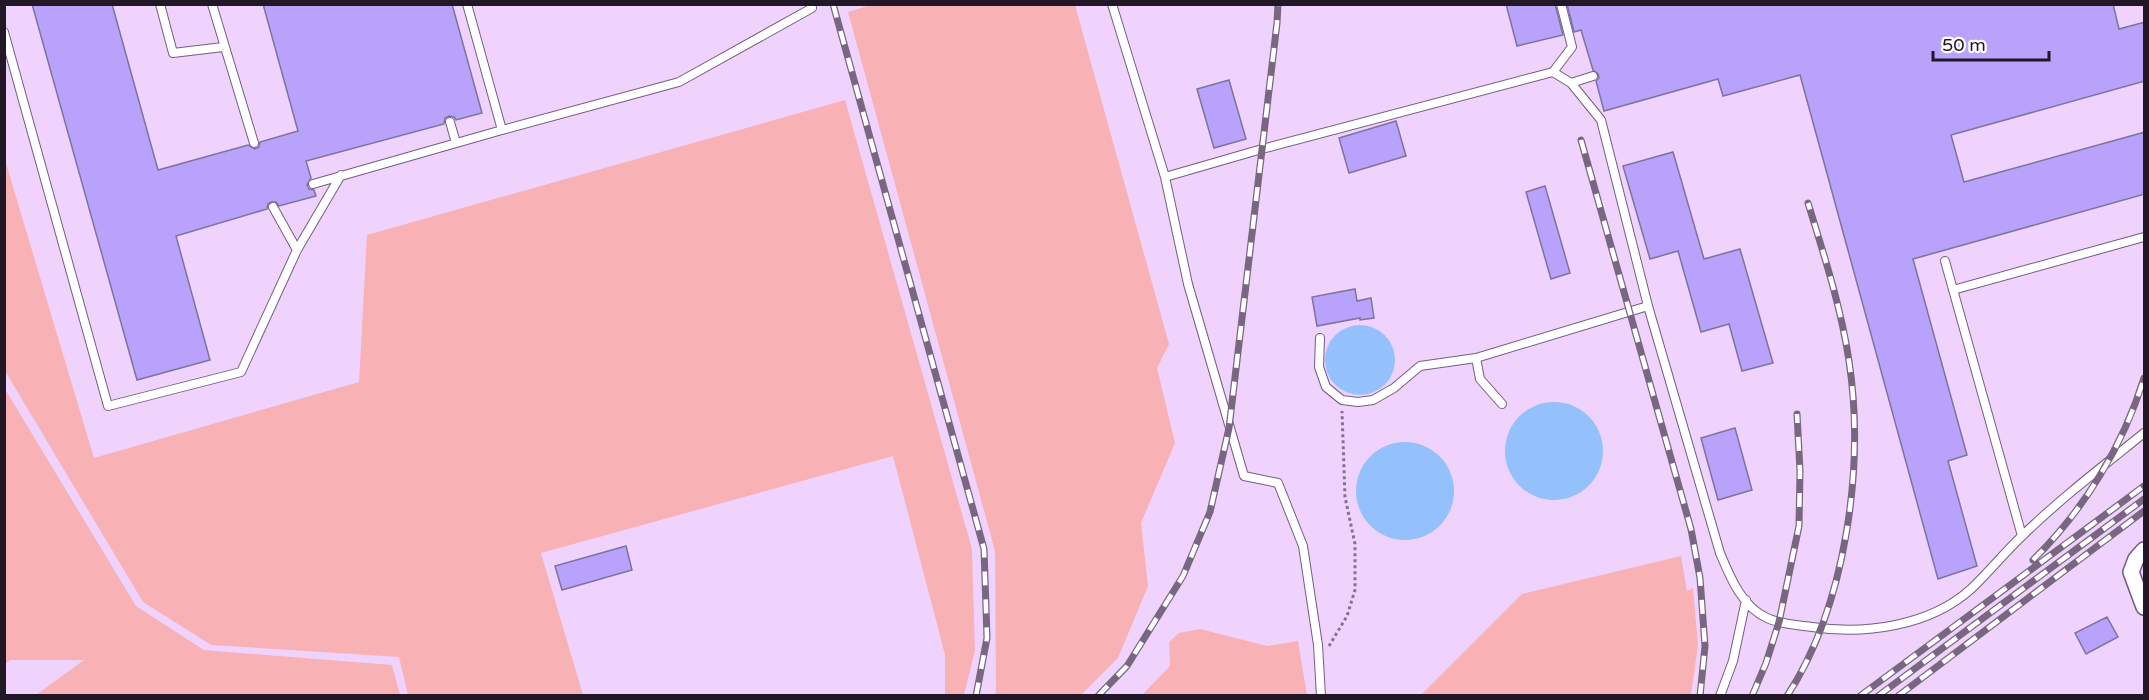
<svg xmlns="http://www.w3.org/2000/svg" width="2149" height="700" viewBox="0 0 2149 700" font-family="'Varela Round',sans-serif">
	<rect width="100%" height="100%" fill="#efd3fc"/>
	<!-- green -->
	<path fill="#f8b2b6" d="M874,4L1075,5L1169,344L1157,368L1175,443L1141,523L1148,586L1118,658L1081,695H994L996,692L995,551L848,12Z
		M845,100L972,549L975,650L964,695H945V655L893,456L541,553L583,695H408L399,657L211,645L143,602L5,371V160L94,458L359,382L367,235Z
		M5,389L136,606L204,650L392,665L400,695H36L84,660H10L5,664Z
		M1681,556L1687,591L1693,588L1698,645L1691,695H1421L1522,594Z
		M1200,629L1267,646L1298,641L1307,695H1142L1170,666L1169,642L1179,633Z"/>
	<!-- water -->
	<path fill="#94c1fc" d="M1325 360a35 35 0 1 1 70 0a35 35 0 1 1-70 0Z
		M1505 451a49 49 0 1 1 98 0a49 49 0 1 1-98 0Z
		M1356 491a49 49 0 1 1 98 0a49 49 0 1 1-98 0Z"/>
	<!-- building -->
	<path fill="#b9a2fc" stroke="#7d739c" stroke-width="1.5" d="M32,4H112L158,170L248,145L255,149L259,147L260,142L298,131L263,4H452L482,113L456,120L454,117L449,116L445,118L444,124L306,161L311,178L307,185L309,189L314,190L316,196L279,206L276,202H271L268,204L267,209L176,236L210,360L137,380Z
		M1506,4H1555L1563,35L1517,46Z
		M1567,4H2113L2119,29L2145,22V81L1951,135L1964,182L2145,132V194L1913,259L1967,455L1948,461L1977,566L1938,579L1800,75L1723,96L1718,79L1604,111L1596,81L1599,78L1598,74L1593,70L1581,30L1574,32Z
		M1229,80L1246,139L1214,148L1197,89Z
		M1396,121L1406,156L1349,173L1339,138Z
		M1673,152L1704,259L1740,249L1773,363L1742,371L1729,324L1701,332L1678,251L1650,259L1623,166Z
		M1545,186L1570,273L1551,279L1526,192Z
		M1355,289L1357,301L1371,298L1374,318L1360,320V318L1317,326L1312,297Z
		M1735,428L1752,490L1718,500L1701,438Z
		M626,546L632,570L562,590L555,566Z
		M2107,617L2118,637L2086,654L2075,633Z"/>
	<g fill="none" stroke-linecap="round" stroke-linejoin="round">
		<defs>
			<path id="service" d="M160,4L173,53L223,47
				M212,4L254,143
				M1112,4L1165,177L1262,149L1553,72L1572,47L1561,4
				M4,32L108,406L241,372L297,250L341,175
				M1553,72L1571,83L1601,120L1648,306L1720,553C1730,577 1742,607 1767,618C1780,624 1797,625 1812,627C1865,635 1930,626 1971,589C1989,572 2004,553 2022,536C2060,499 2103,466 2144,433
				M1571,83L1593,76
				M450,122L456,143
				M502,130L679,82L812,8
				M1165,177L1188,284L1244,476L1278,483L1303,546L1318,645L1321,696
				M313,184L502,130L467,4
				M273,207L297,250
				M1945,261L2022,536
				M1953,290L2144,237
				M1320,338L1319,367L1326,387L1342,400L1358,402L1373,400L1394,388L1420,366L1476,358L1648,306
				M1476,358L1480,379L1502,404
				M1720,696L1733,661L1746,600"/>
			<path id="minor" d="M2144,550L2136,559L2131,572L2144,607"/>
		</defs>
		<!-- service casing -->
		<use href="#service" stroke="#765d82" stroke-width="10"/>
		<!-- minor casing -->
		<use href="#minor" stroke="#765d82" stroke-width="18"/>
		<!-- path -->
		<path stroke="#85738e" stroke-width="3" stroke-dasharray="3 3" stroke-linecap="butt" d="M1329,646L1347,616L1355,590V544L1345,497L1342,411"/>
		<!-- service -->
		<use href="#service" stroke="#fff" stroke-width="8"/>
		<!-- minor -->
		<use href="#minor" stroke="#fff" stroke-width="15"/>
		<defs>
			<path id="rail" d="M833,4L984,549L987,638L976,696
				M1581,140L1691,529L1700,578L1705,646L1700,696
				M2033,560C2084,510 2123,446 2144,378
				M1098,696L1127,666L1183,576L1210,512L1229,428L1277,23L1278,4
				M1752,696L1766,663L1779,622L1799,526L1800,471L1797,414
				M1787,696C1846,606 1865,466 1849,361C1841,307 1824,255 1808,203
				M1860,696L2144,486
				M1878,696L2144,499
				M1898,696L2144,511"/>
		</defs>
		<!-- rail casing -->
		<use href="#rail" stroke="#796781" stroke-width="7"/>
		<!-- rail -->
		<use href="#rail" stroke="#fff" stroke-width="4.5" stroke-dasharray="14" stroke-linecap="butt"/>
	</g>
	<!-- border -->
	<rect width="2149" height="700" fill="none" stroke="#211726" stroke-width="12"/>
	<!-- scale -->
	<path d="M1933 51v9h116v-9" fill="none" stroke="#211726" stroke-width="3"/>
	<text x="1942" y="51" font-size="18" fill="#211726" stroke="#ffffff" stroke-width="4.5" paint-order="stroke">50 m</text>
</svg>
